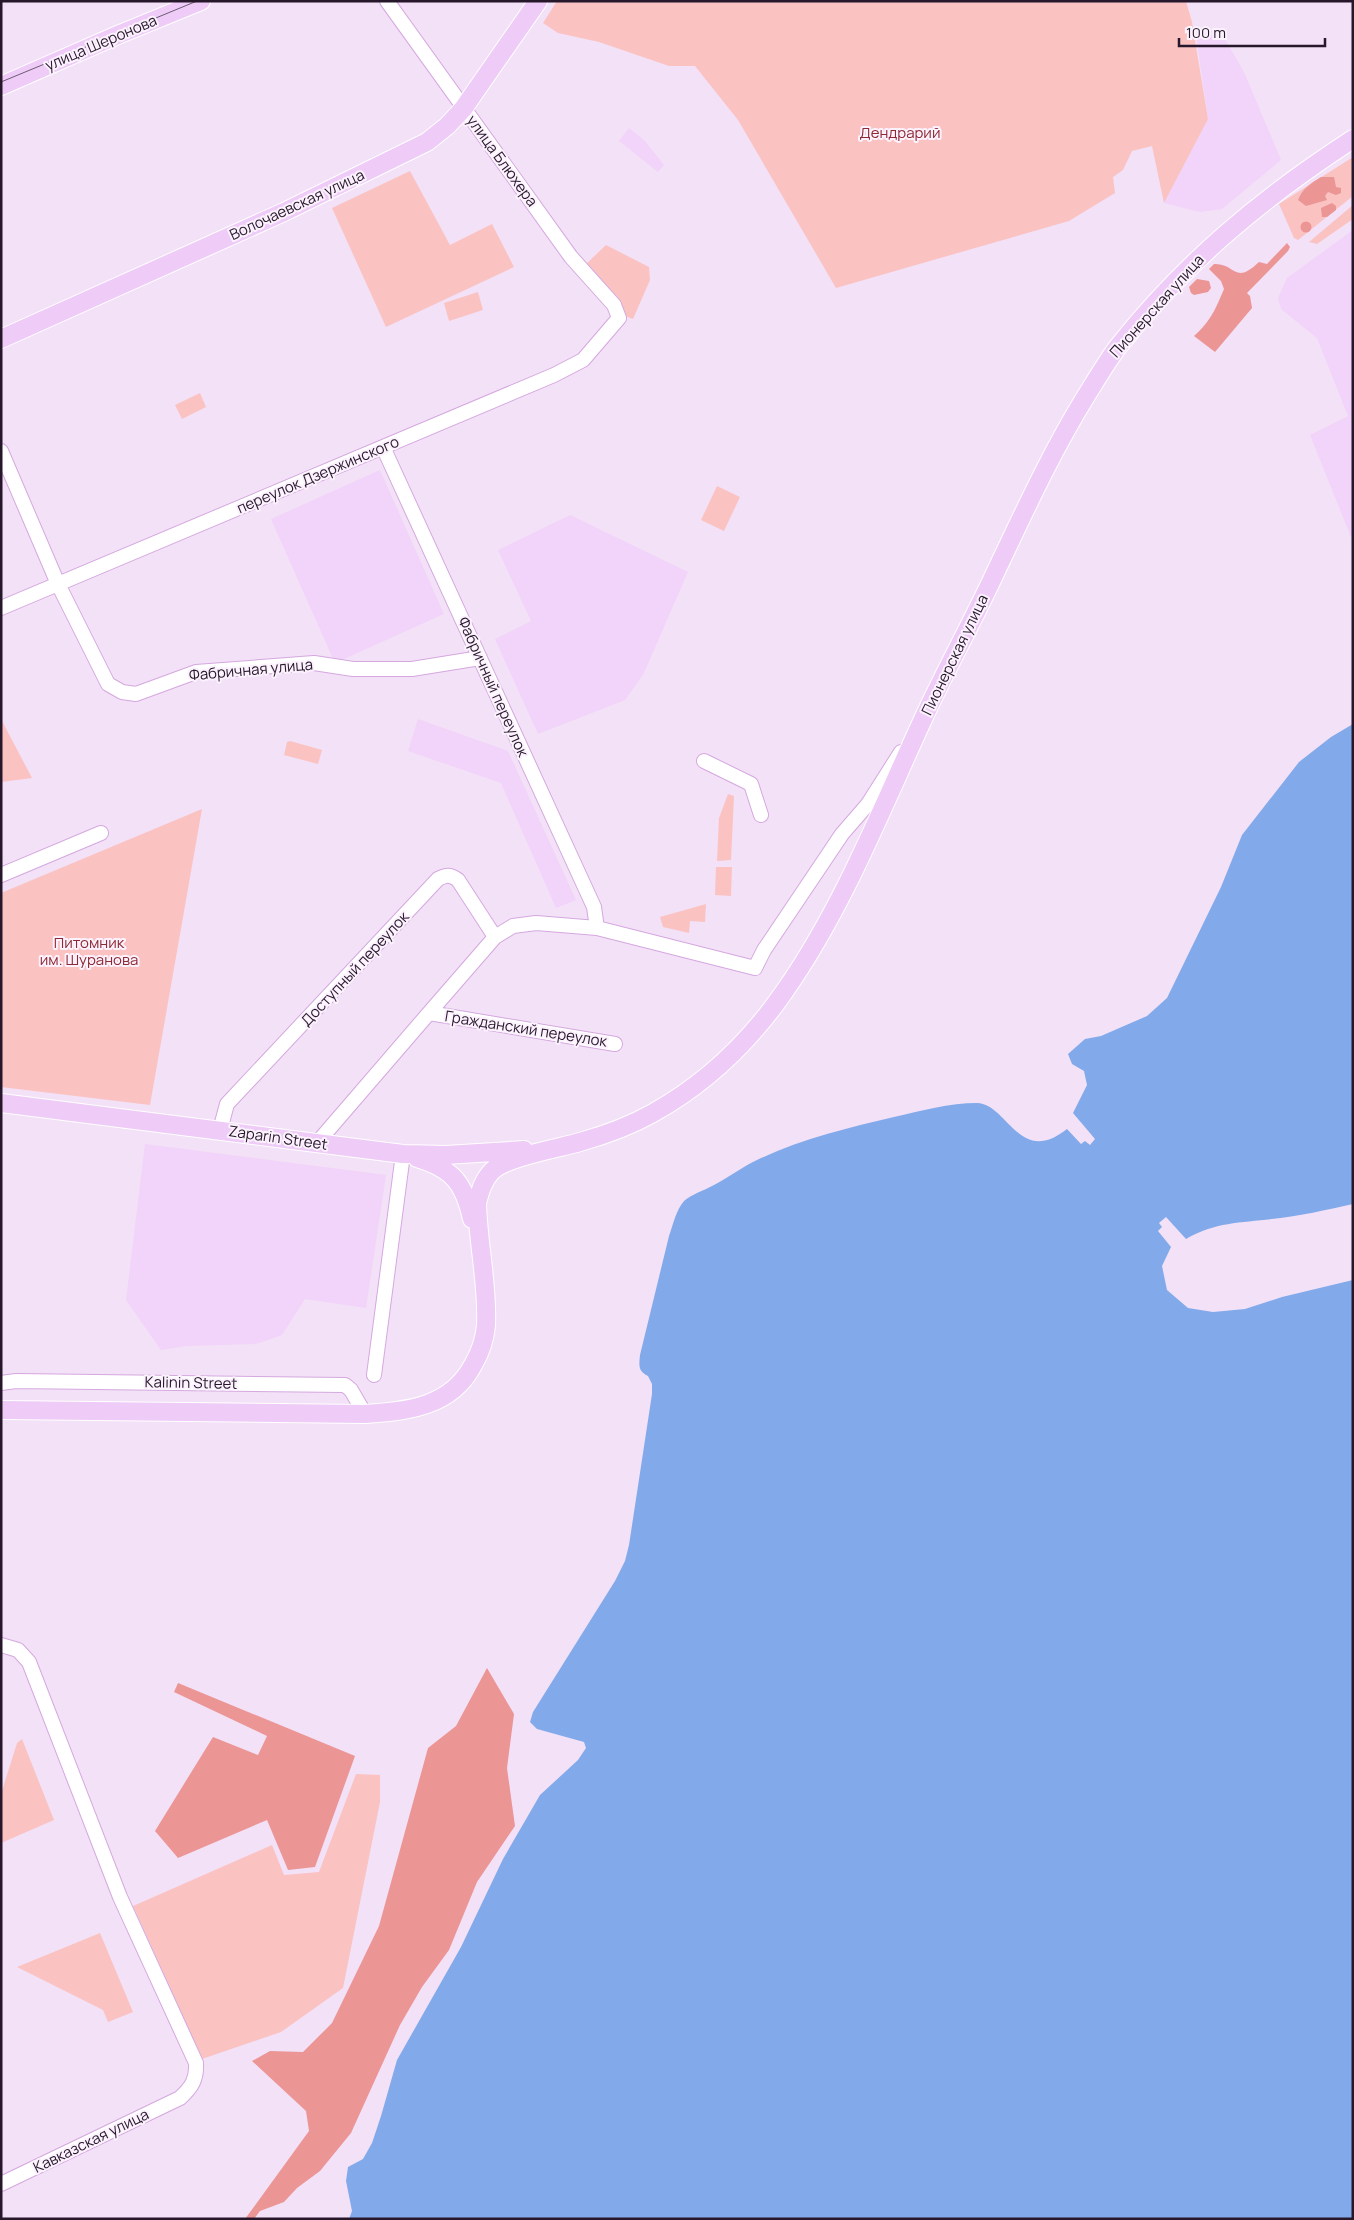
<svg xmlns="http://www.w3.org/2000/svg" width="1354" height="2220" viewBox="0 0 1354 2220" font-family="Manrope,sans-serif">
	<rect width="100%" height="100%" fill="#f3e1f7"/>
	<!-- built -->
	<path fill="#f2d3f9" d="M1196,35L1223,36L1244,72L1281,160L1222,209L1200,212L1164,203L1208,119Z
		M629,128L645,141L664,165L658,172L619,141Z
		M1353,230V536L1351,537L1310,435L1348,416L1317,338L1281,309L1278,298L1287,278Z
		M380,470L444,614L335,663L271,519Z
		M570,515L688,572L643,675L625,700L538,734L495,639L531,621L498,550Z
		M418,719L508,751L576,900L556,908L501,783L408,751Z
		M145,1144L386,1175L366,1308L305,1299L282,1335L256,1344L186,1346L161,1350L126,1300Z"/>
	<!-- green -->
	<path fill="#fac3c2" d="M557,1H1186L1192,22L1208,119L1164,203L1152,146L1132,151L1123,170L1113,177L1115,193L1069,221L836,288L738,120L695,66H669L599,42L558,33L543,23Z
		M1353,157V196L1298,240L1294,238L1279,204Z
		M410,171L450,245L492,224L514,267L386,327L332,208Z
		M1353,205V219L1317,244L1309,242Z
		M606,245L649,267L650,280L633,319L617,313L584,266Z
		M478,292L483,310L449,321L444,303Z
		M200,393L206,407L182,419L175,405Z
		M717,486L740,497L724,531L701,520Z
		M1,719L32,778L1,782Z
		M290,741L322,750L318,764L284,755L287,742Z
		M728,794L734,796L731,860L717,861L719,818Z
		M202,809L150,1105L1,1087V893Z
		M716,867H732L731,896L715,895Z
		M706,904L705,922L690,921L689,933L663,927L660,917Z
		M22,1739L54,1820L1,1843V1794L17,1743Z
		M356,1774L380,1775V1802L343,1988L281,2032L202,2059L133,1906L272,1845L284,1875L319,1872Z
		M100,1933L133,2012L108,2022L103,2010L17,1967Z"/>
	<!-- forest -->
	<path fill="#eb9595" d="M1321,177H1334L1336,187L1341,188V193L1336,195L1328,192L1325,196L1327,200L1306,206L1298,200C1303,188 1310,184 1321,177Z
		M1332,203L1336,206V210L1327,217H1322L1321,208Z
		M1300.5 227a5.5 5.5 0 1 1 11 0a5.5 5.5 0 1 1-11 0Z
		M1287,243L1290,247L1288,251L1247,293L1250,296L1252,308L1215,352L1194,336C1211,321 1216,308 1224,289L1221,281L1209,269L1214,264C1236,263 1234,286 1259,262L1267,264Z
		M1197,279L1209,281L1211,288L1208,292L1194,295L1191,293L1189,287Z
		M487,1668L514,1714L507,1768L515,1826L477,1882L449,1950L422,1987L400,2025L351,2133L320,2171L297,2188L284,2202L260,2211L254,2219H245L309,2131L306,2111L252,2061L270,2051L303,2052L332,2023L379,1926L428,1748L456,1726Z
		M178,1683L355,1756L315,1867L288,1870L267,1820L178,1858L155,1831L213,1737L258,1755L267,1736L174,1692Z"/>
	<!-- water -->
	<path fill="#82aaea" d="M1353,724V1204C1326,1210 1300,1216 1272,1219C1240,1223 1215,1222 1186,1239L1166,1217L1159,1223L1162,1227L1158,1231L1171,1247L1162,1266L1167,1290L1188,1308L1213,1312L1245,1309L1282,1297L1353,1280V2219H349L352,2211L346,2181L348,2167L363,2159L372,2143L381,2116L397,2060L461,1947L503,1859L540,1795L578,1760L586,1748L584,1742L537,1729L530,1722L533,1712L615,1581L625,1561L629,1545L652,1394V1384L648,1376C638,1371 639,1366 640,1355L669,1236C673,1225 676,1210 684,1201C692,1194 705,1190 714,1185C729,1177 742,1167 757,1160C801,1139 847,1128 894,1117C920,1111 950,1103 977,1103C1008,1104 1019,1167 1067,1129L1081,1144L1085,1141L1090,1145L1095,1139L1073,1113L1087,1085L1084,1071L1072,1064L1068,1054L1085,1039L1101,1036L1147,1016L1167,998L1221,887L1242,835L1299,762L1331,737Z"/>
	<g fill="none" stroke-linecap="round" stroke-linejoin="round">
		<defs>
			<path id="minor" d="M383,447L594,907L597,928
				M1,451L58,584L108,684L122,692L136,694L196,672L314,663L353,669H412L480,658
				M1,608L554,375L583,360L619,318L614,305L571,257L387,1
				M704,761L751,784L761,815
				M1,875L101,833
				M429,1013L495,937L513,926L536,923L597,928L755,968L764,950L842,834L868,804L901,752
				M220,1130L227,1104L438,879C446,875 450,874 458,880L495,937
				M317,1143L429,1013L615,1044
				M374,1375L403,1154
				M1,1383L16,1381L345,1385L351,1390L365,1414
				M1,1645L18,1650L29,1662L120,1897L196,2063C197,2079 192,2087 180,2098L1,2184"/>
			<path id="major" d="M1,86L120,34L201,1
				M1,339L284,212L427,142L447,126L463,109L538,1
				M1,1103L403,1154L446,1155L524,1150
				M417,1158C453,1169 464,1183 472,1219
				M1,1410L365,1414C408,1411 451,1407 473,1365C480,1353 485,1339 486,1325C488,1285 478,1244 477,1203C480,1192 483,1180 492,1171C506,1157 559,1148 580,1142C605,1135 630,1126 653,1113C705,1084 750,1041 784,992C843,908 881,810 924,717C947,667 974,619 997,569C1025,510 1052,451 1086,396C1096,380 1106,363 1117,348C1184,263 1262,198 1353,139"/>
		</defs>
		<!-- minor casing -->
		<use href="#minor" stroke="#d5a8df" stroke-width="16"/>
		<!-- major casing -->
		<use href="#major" stroke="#fff" stroke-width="20"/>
		<!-- minor -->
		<use href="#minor" stroke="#fff" stroke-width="14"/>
		<!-- major -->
		<use href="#major" stroke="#efcbf8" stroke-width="18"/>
		<!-- tram -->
		<path stroke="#6c5b70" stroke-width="1" d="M1,82L197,1"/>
	</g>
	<g text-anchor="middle" stroke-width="4" stroke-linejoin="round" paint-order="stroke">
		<!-- street labels -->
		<g font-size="15" fill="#27172b" stroke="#fbf2fd">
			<text transform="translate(101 43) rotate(-23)" y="5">улица Шеронова</text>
			<text transform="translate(502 161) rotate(54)" y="5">улица Блюхера</text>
			<text transform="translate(297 205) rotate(-25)" y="5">Волочаевская улица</text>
			<text transform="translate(1157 306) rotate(-48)" y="5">Пионерская улица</text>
			<text transform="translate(318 475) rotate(-23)" y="5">переулок Дзержинского</text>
			<text transform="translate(955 655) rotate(-64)" y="5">Пионерская улица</text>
			<text transform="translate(251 670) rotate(-5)" y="5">Фабричная улица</text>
			<text transform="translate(493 687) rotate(66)" y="5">Фабричный переулок</text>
			<text transform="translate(355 969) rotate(-47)" y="5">Доступный переулок</text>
			<text transform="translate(526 1029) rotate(9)" y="5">Гражданский переулок</text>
			<text transform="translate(278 1138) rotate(8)" y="5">Zaparin Street</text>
			<text transform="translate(191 1383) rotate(1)" y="5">Kalinin Street</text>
			<text transform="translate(91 2141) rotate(-26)" y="5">Кавказская улица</text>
		</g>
		<!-- park labels -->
		<g font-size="15" fill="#8d2932" stroke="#fbf2fd">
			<text x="900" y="138">Дендрарий</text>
			<text x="89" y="948">Питомник<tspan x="89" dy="17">им. Шуранова</tspan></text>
		</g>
	</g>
	<!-- border -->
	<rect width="1354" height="2220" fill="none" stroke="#27172b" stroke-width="5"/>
	<!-- scale -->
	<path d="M1179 38v8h146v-8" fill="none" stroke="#27172b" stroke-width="2.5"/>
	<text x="1186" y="38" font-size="15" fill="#27172b" stroke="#fbf2fd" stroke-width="4" paint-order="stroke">100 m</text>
</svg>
